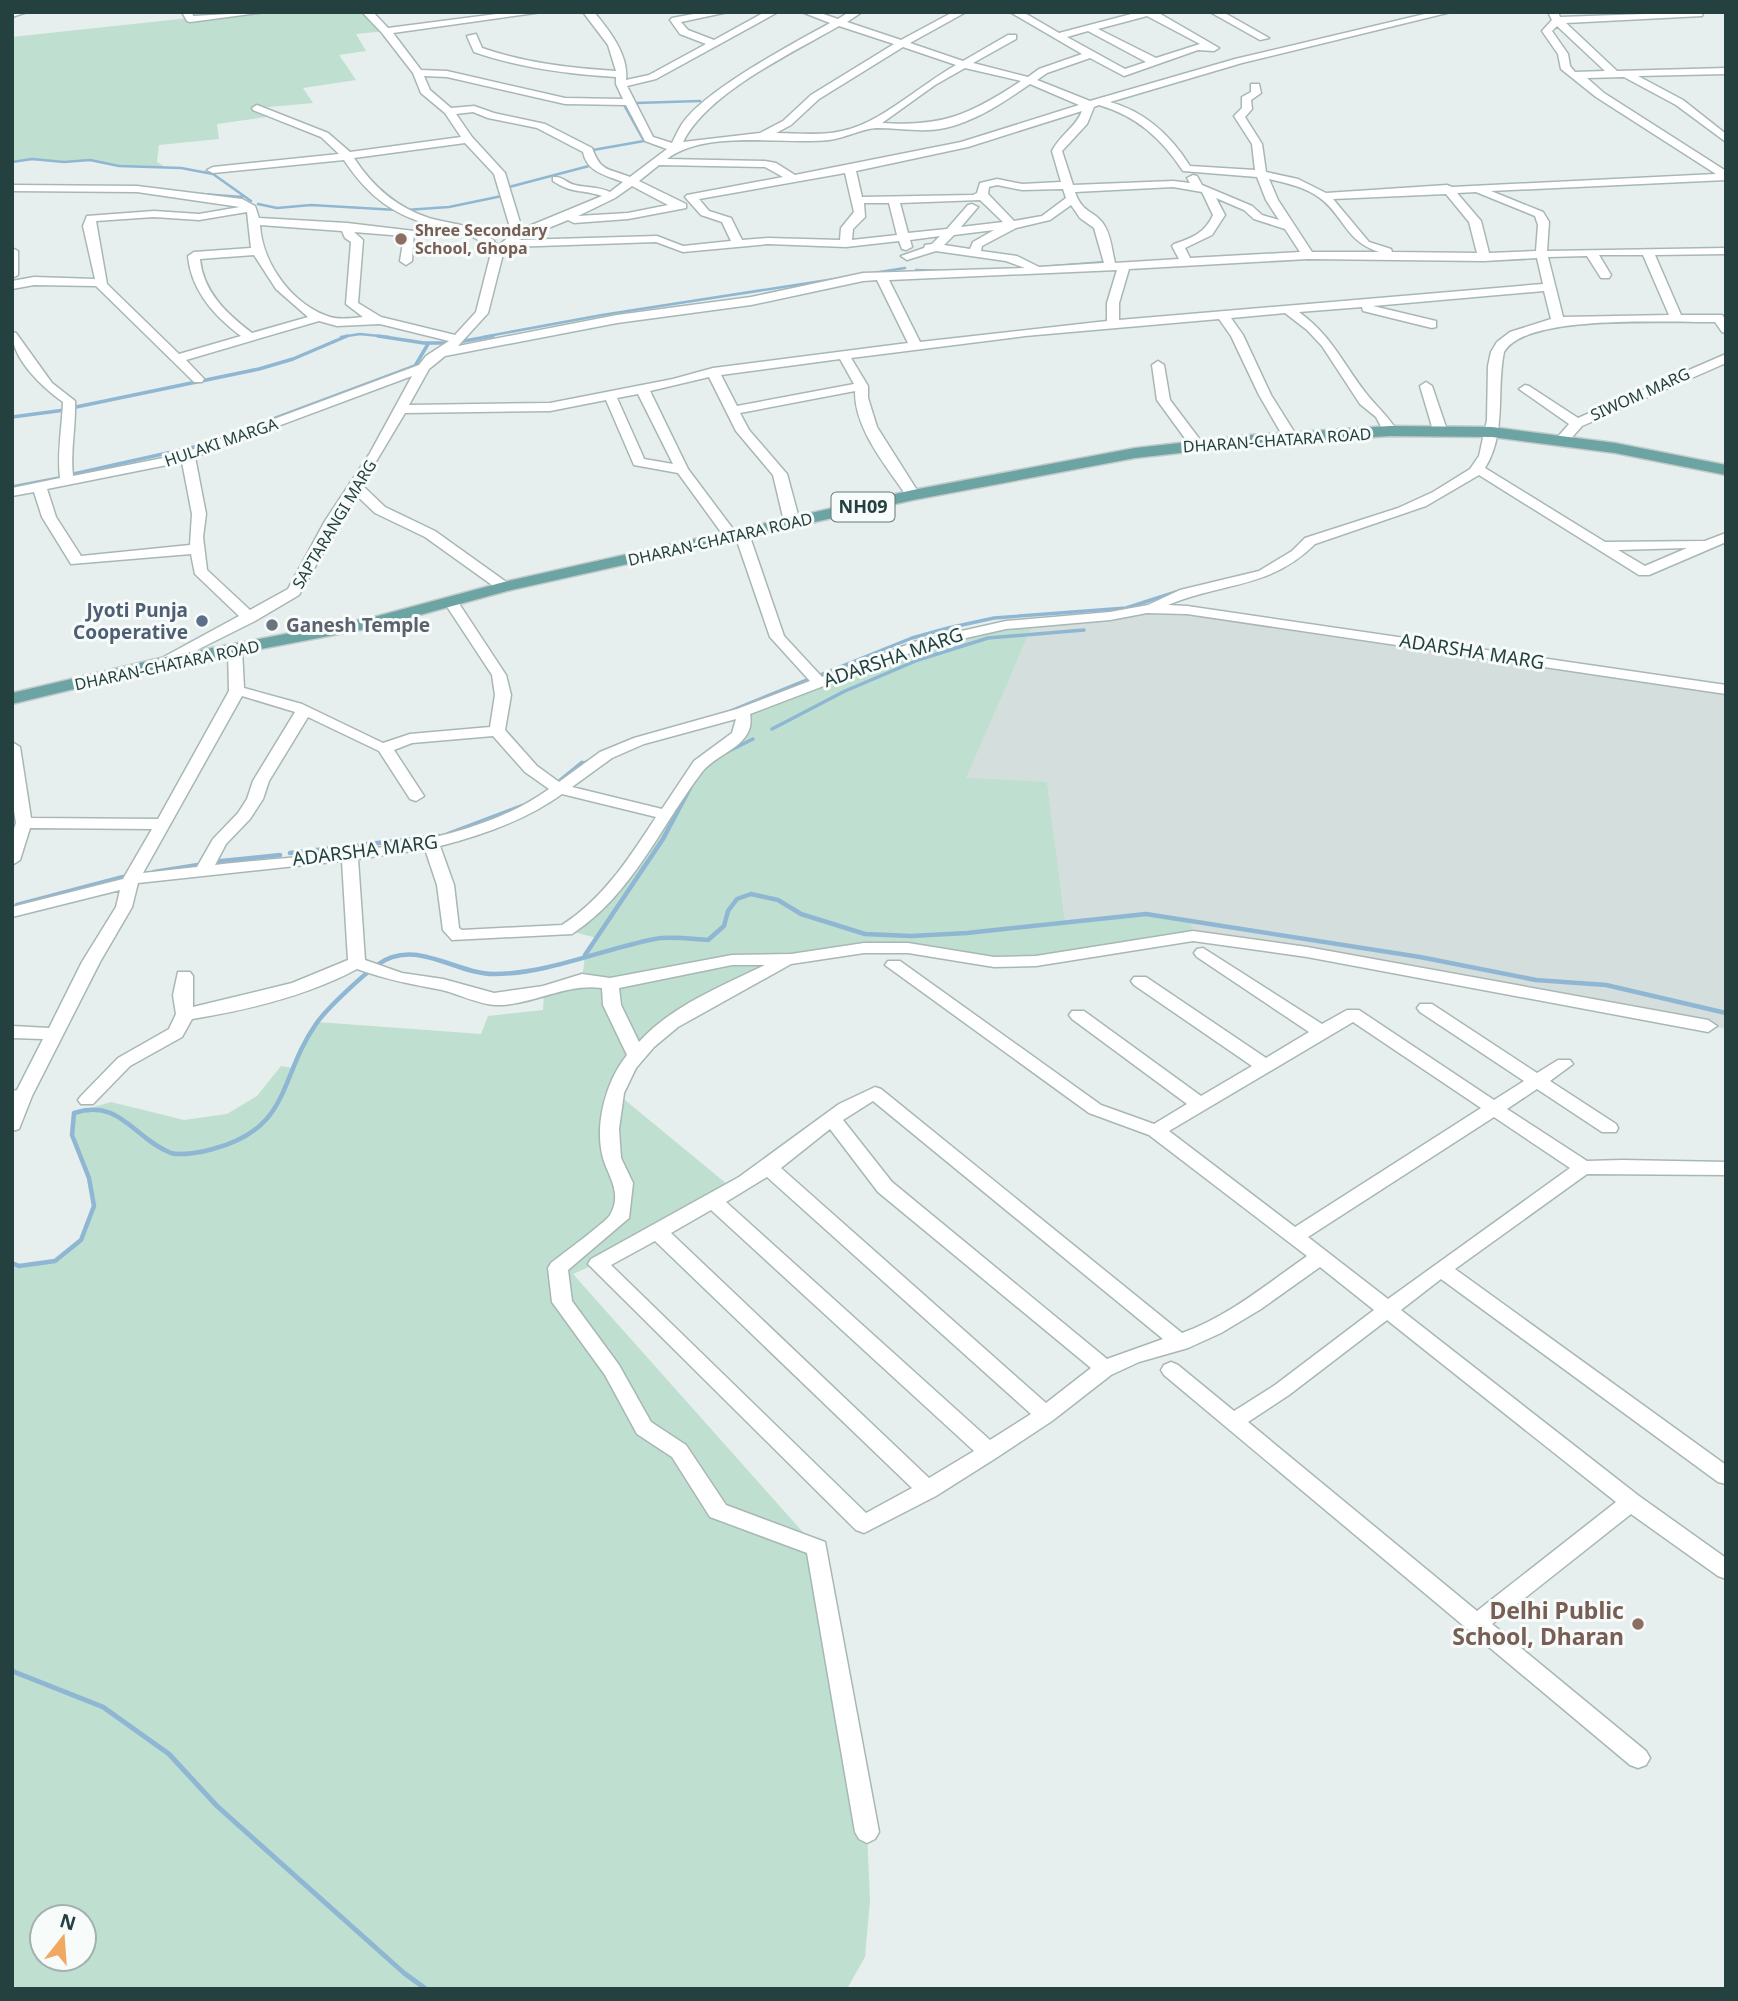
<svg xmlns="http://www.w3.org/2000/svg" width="1738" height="2001" viewBox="0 0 1738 2001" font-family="'Noto Sans',sans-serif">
	<rect width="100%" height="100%" fill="#e6efed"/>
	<!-- built -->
	<path fill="#d4dedc" d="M1187,610L1726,690V1029L1498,986L1193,936L1191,920L1107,917L1065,921L1047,783L965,779L1034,622Z"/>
	<!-- green -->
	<path fill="#bfdfd0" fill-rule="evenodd" d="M245,12H366L386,31L356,34L366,51L339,55L356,80L303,88L313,103L258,108L273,116L217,124L219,139L159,145L157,162L165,167L119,166L90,160L64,162L32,159L12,162V37Z
		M1034,622L966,778L1047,782L1065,921L1146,914L1191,920L1193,936L994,962L908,948L791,959L660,1030L614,1091L733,1189L602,1261L573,1274L817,1548L867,1832L870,1900L865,1957L847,1989H12V1263L19,1266L55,1261L81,1240L94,1206L89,1178L72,1135L74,1113L111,1102L184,1120L227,1114L257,1096L281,1066L293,1068L317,1022L481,1034L488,1016L543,1010L544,991L582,980L585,955L597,938L566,930L579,924L701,763L734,741L742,712L922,644ZM42,1917H84V1959H42Z"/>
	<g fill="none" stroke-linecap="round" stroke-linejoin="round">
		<!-- stream-far3 -->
		<path stroke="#8fb7d3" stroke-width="2.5" d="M636,103L700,101
			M595,158L593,150L644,141L624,105
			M12,162L32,159L64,162L90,160L119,166L181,168L213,174L251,201
			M509,187L589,166
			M202,194L242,197
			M258,204L277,208L311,205L397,210
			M406,210L449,207L502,196
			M1015,269L1105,262
			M916,270L944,271
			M341,337L360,334L389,337
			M483,337L602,315L905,268"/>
		<!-- stream-far2 -->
		<path stroke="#8fb7d3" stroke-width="3.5" d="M378,336L424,343H449
			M458,342L493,336
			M76,407L259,369L293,359L347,336
			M12,417L65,410
			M69,475L203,445L415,366L428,344
			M12,487L59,478
			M820,675L912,638L948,628L994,618L1126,608L1179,591
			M728,712L809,679
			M772,729L845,691L918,660L988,638L1084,630
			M725,753L753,739
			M580,765L636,738"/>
		<!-- stream-far1 -->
		<path stroke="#8fb7d3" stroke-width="4.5" d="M561,780L582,763
			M448,834L522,806
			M290,853L439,836
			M212,862L280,855
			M154,872L198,865
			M17,905L123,877
			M585,955L663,839L690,788
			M12,1263L19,1266L55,1261L81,1240L94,1206L89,1178L72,1135L74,1113C120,1098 133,1138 171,1153C181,1156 203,1152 213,1149C292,1128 278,1078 316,1024C327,1008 362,976 377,965C415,937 455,974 494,974C549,974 602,949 655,939C671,936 691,939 708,940L724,926L728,911L737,899L751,894L778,900L801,914L865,934L911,936L967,933L1146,914L1420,957L1536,980L1606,985L1726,1013"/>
		<!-- stream -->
		<path stroke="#8fb7d3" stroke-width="5" d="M12,1671L103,1707L169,1754L217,1806L404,1973L426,1989"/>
		<defs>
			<path id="minor" d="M12,12H27L12,17Z
				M182,12H192L193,16L266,12L190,22L187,21Z
				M362,12H373L388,28L512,12H542L393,33L421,70L447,71L565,98L623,99L616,84V77C568,74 520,68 474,52L467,36L476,34L482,48C526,63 570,68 616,71L608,45L583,12H594C609,30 629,55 626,80L649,75L706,44L680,34L670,20L672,18L704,12H728L681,22L688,30L714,40L765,12H778L656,79L627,86L653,137L672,143C675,137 678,130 682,124C705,90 792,44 830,23L802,12H817L838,19L849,12H862L847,22L901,40L953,12H966L910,43L963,61L1008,35H1016V39L973,63L1028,77L1039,69L1082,54L1010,12H1023L1059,33L1139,12H1157L1219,48L1214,51L1198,50L1124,76L1090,58L1047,73L1037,80L1090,101L1235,59L1433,12H1451L1242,63L1110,102C1146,112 1171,136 1190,166L1255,170L1252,144L1234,116L1242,108V97L1251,92V84H1259L1261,93L1251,100L1252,109L1245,117L1262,144L1266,172L1298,179L1326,193L1447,185L1452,187L1716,174L1596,97L1561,69L1558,54L1542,31L1552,20L1548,12H1558L1560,17L1703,12L1702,16L1566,23L1617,71L1726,68V74L1638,76L1683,100L1726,134V142L1676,105L1624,77L1587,78L1604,93L1726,171V180L1491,191L1543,212L1549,222L1547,251L1726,248V254L1655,255L1681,315H1722L1726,320V333L1722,332L1715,322C1671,323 1526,313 1504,352C1496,390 1507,433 1485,468L1605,542L1705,541L1726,533V542L1649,575H1639L1479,475L1426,506L1315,544C1270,589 1222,582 1168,605L1187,606L1726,685V694L1187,614L1147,613L1110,620L1006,629L926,647L750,714C756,746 718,752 702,772C660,827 632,895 572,934L452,940L443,930L437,885L425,849L358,859L365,960L402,973L443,979L494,993L543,986L582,974L610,978L732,955L791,954L864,943H908L994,957L1036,956L1193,931L1307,947L1708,1020L1717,1026L1708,1032L1307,957L1193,941L1036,966L994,967L908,953H864L791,964L678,1027L654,1047L636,1068L624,1093L619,1129L621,1158L633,1183L629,1218L568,1270L572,1301L619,1365L651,1422L686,1445L726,1505L825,1542L879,1832L875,1839L867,1843L859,1839L855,1832L807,1553L710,1517L672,1457L637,1434L605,1375L552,1302L548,1268L551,1263C562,1254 605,1223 610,1215C623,1193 608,1176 603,1158C594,1125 606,1081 627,1055L603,1005L602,988C565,983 531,1006 495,1005C477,1004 459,994 442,990C410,984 388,980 357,969C307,996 247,1010 192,1019L182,1037L130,1066L93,1104H81L78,1100L81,1096L118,1058L169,1029L176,1014L173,995L178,972H190L193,976V1007L292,983L348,960L342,861L138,883L132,907L100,962L32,1096L19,1129L12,1131V1091L17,1090L43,1039L12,1038V1026L49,1028L82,962L116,907L120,890L12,917V907L123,879L152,829L30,828L20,860L12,865V834L16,823L12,799V742L20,747L31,818L158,819L229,691L228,649L235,645L242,649L244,688L302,704L383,743L410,734L490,727L495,695L492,675L444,602L451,598L456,599L506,675L511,695L505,730L537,766L559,782L600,752L634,738L737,709L810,681L770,637L736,538L726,539L678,473L634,465L606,400L550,411L405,413L362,485L385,507L435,531L509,584V590H499L425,537L375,513L356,495L299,595L255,621L165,666L158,662L160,659L239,616L195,574L191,554L71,564L42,517L34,492L12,496V488L60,478C57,453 62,428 63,402C42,387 12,359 12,332L16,333L52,383L75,401C76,427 70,451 73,476L178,455L419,365L426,356L449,341L380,324L337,326L319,321L186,360L204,379L202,382H194L96,286L34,285L12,289V281L34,277L95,279L83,226L87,216L154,211L199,214L240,207L137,192L12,191V185L137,186L242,199L255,206L259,218L347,223L414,231L412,261L406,265L400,261L404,236L354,232L363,240L358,303L381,317L455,335L476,312L491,253C475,227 438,230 413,219C382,207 362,187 344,160L213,173L207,170L213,167L339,154L321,137L253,110L252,108L257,105L328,133L350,152L461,137L445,113L421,93L413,73L382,33ZM1147,16L1200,44L1156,58L1098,29ZM839,26L894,44L811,95L783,121L760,133L683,142C707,93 792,53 839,26ZM1557,26L1605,71L1575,72L1570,66L1568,54L1552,31ZM1088,31L1146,62L1125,69L1067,37ZM903,47L956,65C920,85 881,123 842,131C821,136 798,133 776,133L791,125L819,99ZM965,68L1021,81C971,114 943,127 882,123L935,85ZM424,76L447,77L565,104L626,105L645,141L667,149L630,177C607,168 601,172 592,148L545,124L494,113L474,106L451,108L430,90ZM1030,84L1079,105L961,142L795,175L776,163L765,161L667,159C707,129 782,145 829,140C845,138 861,129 876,128C899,128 922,133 945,128C976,121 1004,102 1030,84ZM1099,105C1137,116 1162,139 1183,171L1257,177L1266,200L1279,220L1262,215L1252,206L1202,185L1197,176L1193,175L1187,178L1190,183L1173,181L1073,185L1062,151L1087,124L1094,107ZM1082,111C1076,127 1060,135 1052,151L1061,182L1022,184L997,179L980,183L977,193L973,195L862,197L856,171L968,147ZM473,112L488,118L537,128L583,152C587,172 605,175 623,182L610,192C596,186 587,188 575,185C566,183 563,176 553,177V181C572,194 582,189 602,196L522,229L505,173L472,137L456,114ZM465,143L494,174L512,234L498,246C483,224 452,225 429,218C396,207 373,187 354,158ZM659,165L765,167L783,177L687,195L685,197L701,215L722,222L731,241L683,246L657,236L519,240L568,220L574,223L628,219L686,208V204L639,181ZM845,173L854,212L841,228L840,240L768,238L742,240L731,218L709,211L699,199ZM1269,179C1286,183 1305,187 1320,198C1345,217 1345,241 1379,252H1312L1278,200ZM997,185L1022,190L1063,189L1066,198L1042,216L1014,221L988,194L989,187ZM632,186L668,205L628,213L578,216L615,198ZM1173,187L1202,192L1213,215C1205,233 1192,238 1174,244L1172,246L1179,259L1115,263C1112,251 1111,235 1104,225C1096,211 1082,214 1075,192ZM1476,192L1535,216L1538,225L1536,251L1489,253L1481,221L1457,193ZM1446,194L1469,222L1477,253L1392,252L1391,249L1369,242L1333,199ZM1216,198L1244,210L1254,219L1285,229L1300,252L1190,258L1185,248L1212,235L1225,215ZM980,200L1003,222L961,227L978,207L972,204L968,205L947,229L908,233L900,203ZM864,203H889L897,235L852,240L853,229L865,217ZM1071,205L1080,218L1094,228L1104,263L1039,267L1017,256L981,251L982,246L1016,228L1050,220ZM247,212L251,248L194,252L188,256C191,290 214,316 241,336L179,354L107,284L96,221L154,217L199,220ZM260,225L342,231L345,238L351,242L346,304L363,317C352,318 340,320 330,317C292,305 262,263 260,225ZM994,230L973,242L970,249L944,245L954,235ZM940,236L932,244L925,245L924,248L901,256L907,260L936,251L1006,261L1025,268L863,273L751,297L617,315L458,346L488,313L503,254L510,247L656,242L683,252L768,244L846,247L899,241L902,249L906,250L912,247L910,240ZM254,255L276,289L308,317L252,333C227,314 203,292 200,259ZM1599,255H1643L1669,315L1563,317L1548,257L1587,256L1601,278H1609L1611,275ZM1537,258L1543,284L1119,320V303L1129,269L1308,259L1484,261ZM1117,270L1107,303V321L920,342L889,280ZM877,280L908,343L713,368L673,379L550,403L409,405L429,369L445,356L617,323L751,305L863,281ZM1544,291L1551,319L1510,332L1497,342L1491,352L1488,366L1487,420L1479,456L1470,469L1433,492L1398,508L1305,538L1292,551L1259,571L1180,590L1148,605L1110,612L1006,621L917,641L822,677L784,636L749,534L742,530L736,533L688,469L650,391L709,377L736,431L773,475L783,517L788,525L793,526L800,522L787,474L749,430L740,413L855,391C854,429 888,468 908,498L913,499L920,495L877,427L868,398V386L851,358L1025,336L1219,319L1231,336L1259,395L1284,438L1291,442L1298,438L1271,395L1243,335L1231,318L1285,313L1307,330L1322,346L1360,404L1376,417L1385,434L1390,435L1397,431C1387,415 1380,410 1369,397C1343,365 1334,338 1299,312L1362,307L1363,311L1432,328L1436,327V321L1373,306ZM840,359L854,384L737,406L721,375ZM412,376L370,453L325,521L288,589L250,610L207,570L203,537L206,514L195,457ZM638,394L673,464L644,459L642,454L617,398ZM182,462L192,514L190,545L81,556L56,517L47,489ZM1687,548L1645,566L1618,550ZM242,696L295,712L253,781L247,799L238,813L213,839L197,867L143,873ZM308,717L379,751L410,799L416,801L424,796L394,750L412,743L493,736L525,772L549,789C462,852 319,853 215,865L226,844L250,819L263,799L269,781ZM736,719L732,733L694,761L662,809L572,787L612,758L644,744ZM562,794L656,817C630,857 603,899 562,925L462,930L459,928L454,885L440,846C483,835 526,820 562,794ZM732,965H765C722,986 671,1006 639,1042L621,1005L619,988Z
				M1210,12H1223L1269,38L1260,40Z
				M12,248L18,251V275L12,278Z
				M1726,354V363L1582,426L1567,443L1562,444L1555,440L1569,424L1519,389L1525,385L1529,386L1578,418Z
				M1158,361L1164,365L1170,400L1204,445L1202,448H1192L1157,400L1152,365Z
				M1426,382L1432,386L1447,430L1445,433L1440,434L1433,430L1420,386Z
				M1203,948L1322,1024L1347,1010H1359L1494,1100L1524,1081L1420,1012L1417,1008L1420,1004H1432L1537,1073L1558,1060H1570L1573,1064L1550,1081L1616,1124L1618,1128L1616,1132H1602L1537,1089L1507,1109L1587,1161L1622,1160L1726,1162V1175L1587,1174L1455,1269L1726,1465V1484L1718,1482L1441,1279L1401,1310L1639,1496L1726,1558V1579L1718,1576L1631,1514L1492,1624L1646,1751L1650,1758L1646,1765L1638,1768L1630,1765L1164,1375L1161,1370L1164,1365L1171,1362L1178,1365L1234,1411L1275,1385L1374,1310L1320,1267L1261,1309L1221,1333L1188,1348L1139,1362L1111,1375L1052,1421L996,1458L936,1496L864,1533L856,1530L588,1264L591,1259L739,1177L839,1104L875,1087L881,1089L1182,1333C1229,1316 1267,1284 1307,1256L1149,1135L1089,1113L885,965L888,961H900L1101,1105L1154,1124L1187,1104L1072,1019L1069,1015L1072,1011H1084L1201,1096L1252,1066L1134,985L1131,981L1134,977H1146L1266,1058L1309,1032L1197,957L1194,953L1197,949ZM1353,1022L1481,1108L1295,1227L1169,1131ZM873,1101L1163,1339L1107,1359L892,1182L843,1120ZM1494,1117L1570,1168L1388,1299L1308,1237ZM830,1129L878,1192L1091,1368L1046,1403L781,1168ZM767,1177L1031,1414L990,1440L726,1202ZM711,1210L974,1451L929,1478L671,1233ZM655,1241L912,1488L866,1513L611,1265ZM1387,1320L1616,1502L1477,1611L1248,1422L1289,1395Z"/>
			<path id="major" d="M1390,426L1492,427L1615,443L1726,465V475L1615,453L1492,437L1390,436L1251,445L1135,458L913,500L507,591L376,627L165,667L12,704V693L165,657L374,617L504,582L913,490L1135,448L1251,435Z"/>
		</defs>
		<!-- minor casing -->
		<use href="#minor" stroke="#a8b7b6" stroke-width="3"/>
		<!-- major casing -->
		<use href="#major" stroke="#c2caca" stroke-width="3"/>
		<!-- minor -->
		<use href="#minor" fill="#fff" fill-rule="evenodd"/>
		<!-- major -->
		<use href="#major" fill="#6ba4a3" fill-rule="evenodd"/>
	</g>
	<!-- markers -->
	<g fill="#8d6e63" stroke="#f7fbfa" stroke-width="2.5">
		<circle cx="401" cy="239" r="7"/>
		<circle cx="1638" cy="1624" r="7"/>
	</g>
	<circle fill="#5c6f8a" stroke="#f7fbfa" stroke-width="2.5" cx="202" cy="621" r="7"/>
	<circle fill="#6b7280" stroke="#f7fbfa" stroke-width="2.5" cx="272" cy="625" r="7"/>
	<g text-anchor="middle" stroke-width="6" stroke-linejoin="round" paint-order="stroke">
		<!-- far-education labels -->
		<g font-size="16" font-weight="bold" fill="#785e54" stroke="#f7fbfa" text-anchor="start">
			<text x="415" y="236">Shree Secondary<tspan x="415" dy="18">School, Ghopa</tspan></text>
		</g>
		<!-- far-street labels -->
		<g font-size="16" fill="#244140" stroke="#f7fbfa">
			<text transform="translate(1640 394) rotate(-24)" y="6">SIWOM MARG</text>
			<text transform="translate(1277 440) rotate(-4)" y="6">DHARAN-CHATARA ROAD</text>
			<text transform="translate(221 442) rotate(-19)" y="6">HULAKI MARGA</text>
			<text transform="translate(334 524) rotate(-59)" y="6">SAPTARANGI MARG</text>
			<text transform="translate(720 539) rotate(-13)" y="6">DHARAN-CHATARA ROAD</text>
			<text transform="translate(167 665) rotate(-12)" y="6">DHARAN-CHATARA ROAD</text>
		</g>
		<!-- shield labels -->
		<rect fill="#f7fbfa" stroke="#637978" stroke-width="2" x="831.5" y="492.5" width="63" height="29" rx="5"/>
		<g font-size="18" font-weight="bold" fill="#244140">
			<text x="863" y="513">NH09</text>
		</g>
		<!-- service labels -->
		<g font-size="19" font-weight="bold" fill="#4e5e75" stroke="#f7fbfa" text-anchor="end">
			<text x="188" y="617">Jyoti Punja<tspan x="188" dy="22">Cooperative</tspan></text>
		</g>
		<!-- worship labels -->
		<g font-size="19" font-weight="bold" fill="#5b616d" stroke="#f7fbfa" text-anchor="start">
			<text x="286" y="632">Ganesh Temple</text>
		</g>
		<!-- street labels -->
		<g font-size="19" fill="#244140" stroke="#f7fbfa">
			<text transform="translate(1472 651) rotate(9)" y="7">ADARSHA MARG</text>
			<text transform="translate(893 657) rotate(-19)" y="7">ADARSHA MARG</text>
			<text transform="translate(365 850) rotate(-7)" y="7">ADARSHA MARG</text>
		</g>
		<!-- near-education labels -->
		<g font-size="23" font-weight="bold" fill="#785e54" stroke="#f7fbfa" text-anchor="end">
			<text x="1624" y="1619">Delhi Public<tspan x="1624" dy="26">School, Dharan</tspan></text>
		</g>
	</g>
	<!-- border -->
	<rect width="1738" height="2001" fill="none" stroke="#244140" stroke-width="28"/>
	<!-- north arrow -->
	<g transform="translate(63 1938) rotate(17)"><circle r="33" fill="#f7fbfa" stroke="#a3b1b0" stroke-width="2"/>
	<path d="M0-5L12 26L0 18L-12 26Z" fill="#f1a861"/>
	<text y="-10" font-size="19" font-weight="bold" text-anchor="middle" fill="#244140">N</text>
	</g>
</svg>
